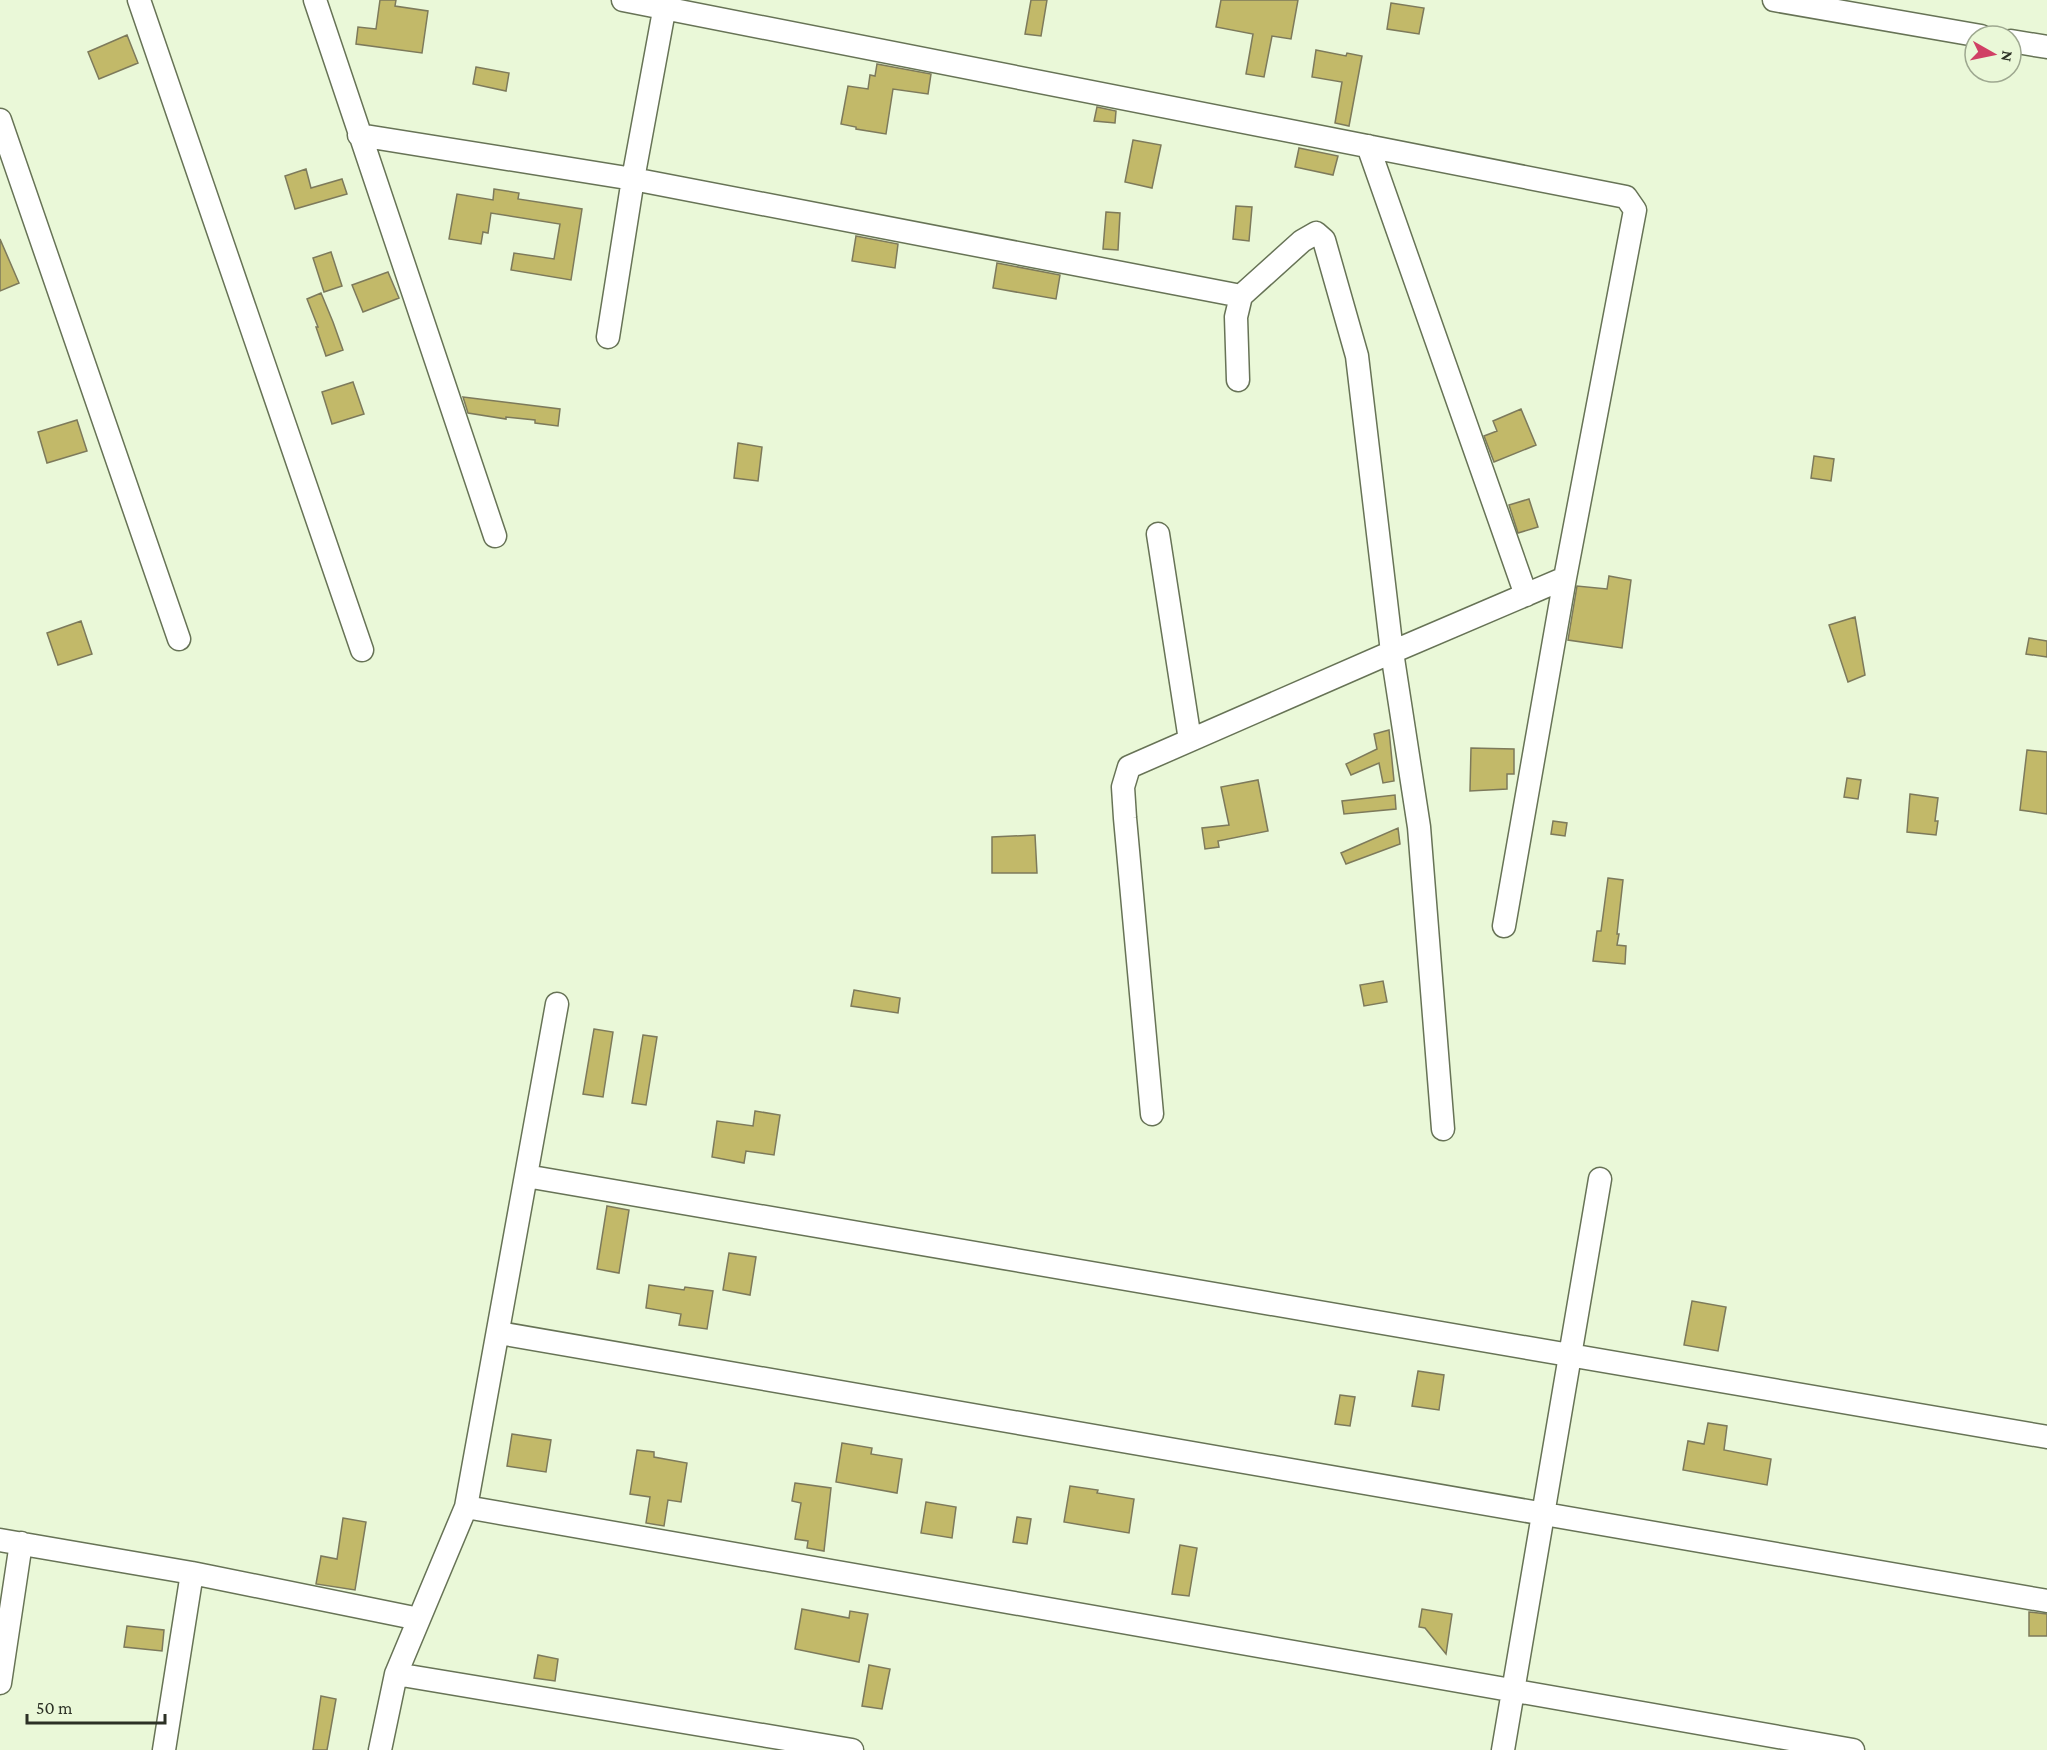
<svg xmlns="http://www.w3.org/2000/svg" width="2047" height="1750" viewBox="0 0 2047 1750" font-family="'Crimson Pro',serif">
	<rect width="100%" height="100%" fill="#eaf8d8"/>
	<!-- building -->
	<path fill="#c2b969" stroke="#7d7a5b" stroke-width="1.5" d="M380,0H396L395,6L428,11L422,53L356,44L358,27L376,29Z
		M1031,0H1047L1041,36L1025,34Z
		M1221,0H1298L1291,39L1272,36L1264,77L1246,74L1253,34L1216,27Z
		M1391,3L1424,8L1419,34L1387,29Z
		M127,35L138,63L99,79L88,52Z
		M1316,50L1346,56L1347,53L1362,56L1349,126L1335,123L1342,82L1312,77Z
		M877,64L931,74L928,94L893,89L886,134L856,129V127L841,124L848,86L868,89L870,75L875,76Z
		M476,67L509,73L506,91L473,84Z
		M1097,107L1116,111L1115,123L1094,121Z
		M1133,140L1161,145L1152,188L1125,182Z
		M1299,148L1338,156L1333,175L1295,167Z
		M306,169L311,188L342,179L347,194L295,209L285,176Z
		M494,189L519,193L518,199L582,209L571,280L511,270L514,253L554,259L560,224L491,213L488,233L483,232L481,244L449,239L457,194L493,200Z
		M1236,206L1252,207L1249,241L1233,239Z
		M1106,212L1120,213L1118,250L1103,249Z
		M856,236L898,244L895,268L852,261Z
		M0,239L19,283L0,291Z
		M331,252L342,286L324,292L313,258Z
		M997,263L1060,275L1056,299L993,288Z
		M388,272L399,298L363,312L352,285Z
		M321,293L333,322L343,350L326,356L316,327H318L307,299Z
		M353,382L364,414L332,424L322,392Z
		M463,397L560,409L558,426L535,423V420L506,417V419L468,413Z
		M1521,409L1536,445L1494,462L1484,436L1497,431L1493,421Z
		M77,420L87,451L47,463L38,432Z
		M738,443L762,447L758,481L734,478Z
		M1814,456L1834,459L1831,481L1811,478Z
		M1529,499L1538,527L1518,533L1509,505Z
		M1609,576L1631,580L1622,648L1568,640L1577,586L1607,589Z
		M1855,617L1865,675L1848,682L1829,625Z
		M81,621L92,654L58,665L47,633Z
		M2029,638L2047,641V657L2026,654Z
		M1389,730L1394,781L1383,783L1379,763L1351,775L1346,764L1377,749L1374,734Z
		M1471,748L1514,749V774H1507V789L1470,791Z
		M2027,750L2047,752V814L2020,810Z
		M1847,778L1861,780L1858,799L1844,797Z
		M1258,780L1268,831L1218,841L1219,847L1205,849L1202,828L1229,825L1221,787Z
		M1910,794L1938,798L1935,821H1938L1936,835L1907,832Z
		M1395,795L1396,809L1344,814L1342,801Z
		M1553,821L1567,823L1565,836L1551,834Z
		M1398,828L1400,844L1346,864L1341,853Z
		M1035,835L1037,873H992V837Z
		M1608,878L1623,880L1617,934H1619L1617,945L1626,946L1625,964L1593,961L1597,931H1601Z
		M1383,981L1387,1002L1364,1006L1360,985Z
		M854,990L900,998L898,1013L851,1006Z
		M594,1029L613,1032L603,1097L583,1094Z
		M643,1035L657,1037L646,1105L632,1103Z
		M755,1111L780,1115L774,1155L746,1151L744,1163L712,1157L717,1121L753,1126Z
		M607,1206L629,1210L619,1273L597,1269Z
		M729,1253L756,1257L750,1295L723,1290Z
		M649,1285L684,1290L685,1287L713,1291L707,1329L679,1325L681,1314L646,1308Z
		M1692,1301L1726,1307L1718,1351L1684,1345Z
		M1418,1371L1444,1375L1439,1410L1412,1406Z
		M1340,1395L1355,1397L1350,1426L1335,1424Z
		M1708,1423L1727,1426L1724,1450L1771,1459L1767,1485L1683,1470L1688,1441L1704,1444Z
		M512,1434L551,1440L546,1472L507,1466Z
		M842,1443L872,1448L871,1454L902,1459L897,1493L836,1482Z
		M637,1450L654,1452V1457L687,1463L681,1502L668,1500L664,1526L646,1523L650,1497L630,1494Z
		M795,1483L831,1488L824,1551L807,1548L808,1541L795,1539L801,1503L792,1501Z
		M1070,1486L1098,1490L1097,1493L1134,1499L1129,1533L1064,1522Z
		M926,1502L956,1507L952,1538L921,1533Z
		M1017,1517L1031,1519L1027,1544L1013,1542Z
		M343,1518L366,1522L355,1590L316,1584L321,1556L337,1559Z
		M1180,1545L1197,1548L1189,1596L1172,1594Z
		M802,1609L849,1618L850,1611L868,1614L859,1662L795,1649Z
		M1422,1609L1452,1614L1446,1654L1425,1628L1419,1627Z
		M2029,1612L2047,1614V1636H2029Z
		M127,1626L164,1630L162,1651L124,1647Z
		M538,1655L558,1659L555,1681L534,1678Z
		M869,1665L890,1669L882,1709L862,1706Z
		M321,1696L336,1699L327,1750H313Z"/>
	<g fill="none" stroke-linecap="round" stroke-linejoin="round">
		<defs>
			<path id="street" d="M139,0L362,650
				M315,0L495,536
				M623,0L1626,197L1635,210L1565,578L1504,926
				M1774,0L1981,36
				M2011,41L2047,47
				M0,120L179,639
				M359,135L633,179L1241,296
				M1368,146L1526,595
				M608,337L633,179L666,0
				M1238,380L1236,317L1241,296L1302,241L1316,233L1324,240L1357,356L1392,652L1419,827L1443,1129
				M1158,534L1190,740
				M1152,1114L1125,818L1123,787L1129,767L1392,652L1565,578
				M526,1176L2047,1437
				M499,1333L2047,1601
				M466,1507L1853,1750
				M0,1540L192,1573L419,1619
				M396,1674L852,1750
				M0,1683L21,1543
				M164,1750L192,1573
				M380,1750L396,1674L466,1507L557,1004
				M1503,1750L1600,1179"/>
		</defs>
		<!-- street casing -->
		<use href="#street" stroke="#677356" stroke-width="25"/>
		<!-- street -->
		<use href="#street" stroke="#fff" stroke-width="22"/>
	</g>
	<!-- north arrow -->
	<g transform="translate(1993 54) rotate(99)"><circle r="28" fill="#eaf8d8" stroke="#9ea890" stroke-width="1.5"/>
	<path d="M0-4.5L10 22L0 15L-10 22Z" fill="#d04065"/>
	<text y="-9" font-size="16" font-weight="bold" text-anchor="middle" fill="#2c3125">N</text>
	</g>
	<!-- scale -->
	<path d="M27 1714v9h138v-9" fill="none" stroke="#2c3125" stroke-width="3"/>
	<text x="36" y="1714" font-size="18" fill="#2c3125" stroke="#eaf8d8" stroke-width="4.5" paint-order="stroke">50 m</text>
</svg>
